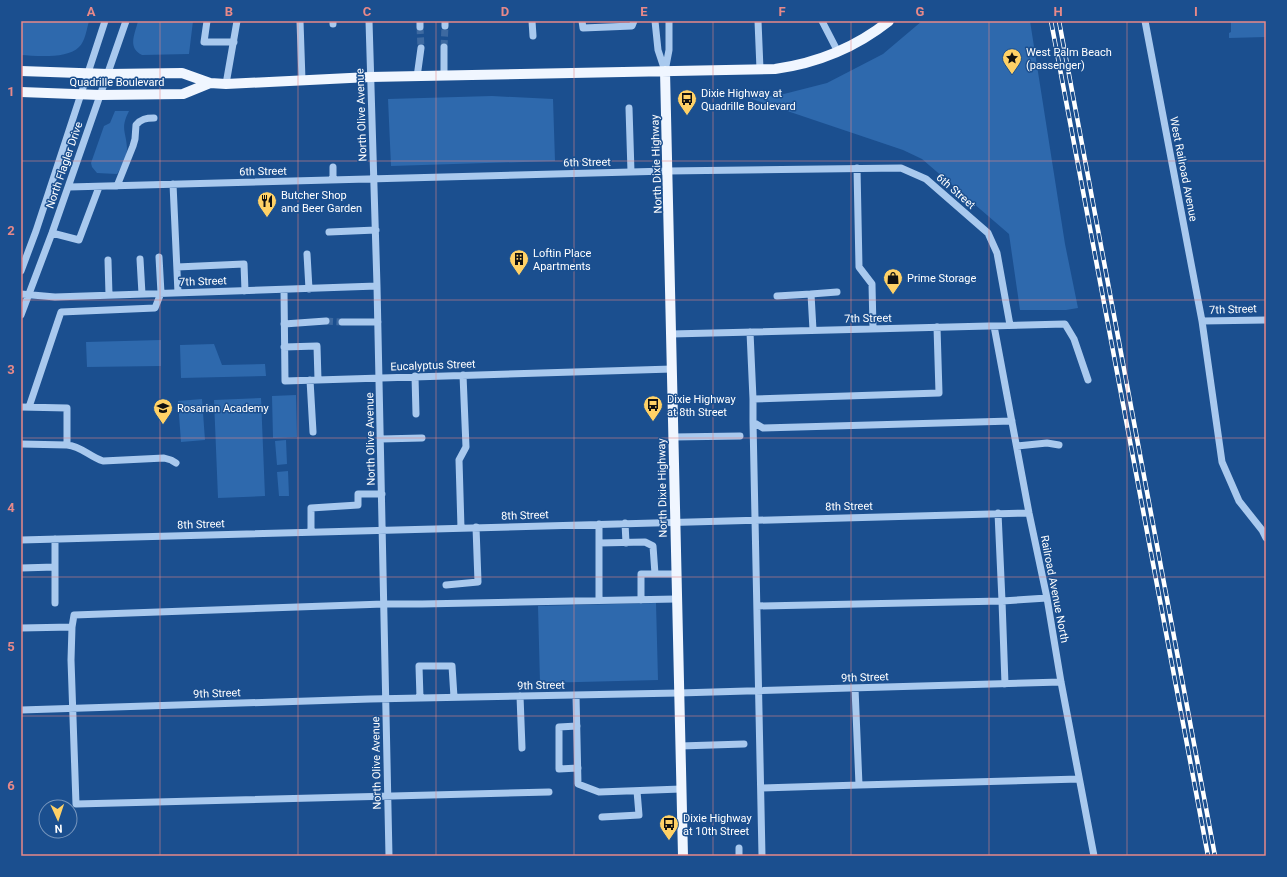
<svg xmlns="http://www.w3.org/2000/svg" width="1287" height="877" viewBox="0 0 1287 877" font-family="Roboto,sans-serif">
	<rect width="100%" height="100%" fill="#1b4f8f"/>
	<!-- green -->
	<path fill="#2e69ad" d="M21,21H89C87,28 85,42 79,47C68,59 36,56 21,55Z
		M138,21H193L189,54L142,55C127,48 135,34 138,21Z
		M922,21H1030L1065,244L1078,308L1066,310H1020L1009,234L922,159L903,150L749,98L780,95L827,83L883,54Z
		M1231,21H1266V37L1229,38V33L1231,32Z
		M492,96L553,99L555,161L391,166L388,99Z
		M115,111H129C120,129 126,131 127,148C127,157 122,166 117,174L97,173L92,167L91,163L104,126L110,123Z
		M161,340V366L87,367L86,342Z
		M214,344L222,365L265,364L266,376L181,378L180,345Z
		M296,395L297,437L273,438L272,396Z
		M261,398L265,496L218,498L214,400Z
		M202,399L205,440L181,442L178,401Z
		M286,440L287,464L277,465L275,441Z
		M288,471L289,496H279L277,472Z
		M656,603L658,680L540,683L538,606Z"/>
	<g fill="none" stroke-linecap="round" stroke-linejoin="round">
		<!-- minor-tunnel -->
		<path stroke="#3d69a0" stroke-width="7" stroke-dasharray="7 3.5" stroke-linecap="butt" d="M420,27L421,48
			M444,47L445,26
			M326,321L342,322"/>
		<!-- minor -->
		<path stroke="#a9c9ee" stroke-width="7" d="M207,21L204,42H234
			M300,21L302,80
			M333,21V24
			M369,21L377,286L389,856
			M420,21V27
			M445,21V26
			M532,21L533,36
			M582,21L583,28L632,26L634,21
			M655,21L658,50L665,71
			M758,21L760,69
			M822,21L838,52
			M1145,21L1202,321L1222,462L1239,501L1262,530L1266,538
			M444,47V76
			M665,71L669,50V21
			M417,77L421,48
			M226,84L237,21
			M629,108L631,172
			M857,168L859,267L872,284L873,329
			M333,180V167
			M173,184L178,293
			M117,186L133,146L135,139L136,125C141,119 146,118 154,118
			M69,187L668,171L901,168L926,179L988,233L997,253L1010,325
			M329,232L376,230
			M52,233L79,240L99,187
			M307,254L309,289
			M140,259L142,294
			M108,260L109,295
			M177,267L244,264L245,291
			M21,271L36,231L105,21
			M284,290L285,381L672,369
			M21,294L55,297L377,286
			M777,296L811,294
			M21,315L52,233L126,21
			M1202,321L1266,320
			M342,322H378
			M284,324L326,321
			M994,326L1029,513L1047,598L1061,682L1094,856
			M813,330L811,294L837,292
			M750,332L753,399L939,393L937,327
			M671,334L1065,324L1074,339L1088,380
			M284,347L317,346L318,380
			M415,376L416,414
			M310,380L313,432
			M753,399V422L763,428L1012,421
			M21,407L67,408V445L21,444
			M29,407L61,312L155,308L161,293L159,257
			M753,422L762,856
			M673,437L740,436
			M381,439L422,438
			M67,445C81,446 90,457 103,461L164,458L171,460L176,463
			M1017,446L1047,443L1059,445
			M998,513L1002,601L1047,598
			M625,523L626,543
			M599,524V600
			M461,528L459,460L466,447L463,375
			M311,532V508L358,505V494H382
			M21,540L1029,513
			M599,543L645,542L653,546L655,574
			M21,568L55,567V539
			M446,585L478,582L476,527
			M641,600V574H676
			M55,603V567
			M757,606L1002,601L1005,684
			M72,627L71,660L76,804L549,792
			M21,628L72,627L74,615L384,604H422L676,599
			M855,688L859,785L1079,779
			M576,695L578,784L599,792L681,789
			M520,696L522,748
			M420,698L419,666H452L454,697
			M21,710L370,699L679,693L1061,682
			M577,726L559,727V769L578,768
			M680,746L744,744
			M761,788L859,785
			M602,817L639,815L637,791
			M739,848V856"/>
		<!-- major -->
		<path stroke="#f0f6ff" stroke-width="10" d="M21,71L108,74L182,73L210,83L226,84L370,77L775,69C818,63 855,48 889,21
			M665,71L683,856
			M21,92L100,95L183,94L210,83"/>
		<defs>
			<path id="rail" d="M1051,21L1208,856
				M1059,21L1215,856"/>
		</defs>
		<!-- rail casing -->
		<use href="#rail" stroke="#fff" stroke-width="4.5"/>
		<!-- rail -->
		<use href="#rail" stroke="#1b4f8f" stroke-width="3" stroke-dasharray="9" stroke-linecap="butt"/>
	</g>
	<!-- grid -->
	<path fill="none" stroke="#e88989" stroke-width="1" stroke-opacity="0.55" d="M160,21V856M298,21V856M436,21V856M574,21V856M713,21V856M851,21V856M989,21V856M1127,21V856M21,161H1266M21,300H1266M21,438H1266M21,577H1266M21,716H1266"/>
	<!-- icons -->
	<defs>
		<symbol id="sight-pin" viewBox="-11 -11 22 30"><path d="M0 17L-7.5 6A9.5 9.5 0 1 1 7.5 6Z" fill="#ffd166" stroke="#1b4f8f"/><path d="M0-6L1.8-2.2L6-1.7L2.9 1.2L3.7 5.4L0 3.3L-3.7 5.4L-2.9 1.2L-6-1.7L-1.8-2.2Z" fill="#111"/></symbol>
		<symbol id="bus-pin" viewBox="-11 -11 22 30"><path d="M0 17L-7.5 6A9.5 9.5 0 1 1 7.5 6Z" fill="#ffd166" stroke="#1b4f8f"/><path d="M-5-6H5V4H4V6H2V4H-2V6H-4V4H-5ZM-3.5-4V0h7V-4ZM-3.5 1.2v1.5H-2V1.2ZM2 1.2v1.5H3.5V1.2Z" fill="#111"/></symbol>
		<symbol id="restaurant-pin" viewBox="-11 -11 22 30"><path d="M0 17L-7.5 6A9.5 9.5 0 1 1 7.5 6Z" fill="#ffd166" stroke="#1b4f8f"/><path d="M-5-6h1v4h1v-4h1v4h1v-4h1v5L-1.5 .5V6h-2V.5L-5-1ZM5-6V6H3V1.5H1.5Q1.5-4 5-6Z" fill="#111"/></symbol>
		<symbol id="building-pin" viewBox="-11 -11 22 30"><path d="M0 17L-7.5 6A9.5 9.5 0 1 1 7.5 6Z" fill="#ffd166" stroke="#1b4f8f"/><path d="M-4-6H4V6H1V3H-1V6H-4ZM-2.5-4.3h1.7v1.8h-1.7ZM.8-4.3h1.7v1.8H.8ZM-2.5-1h1.7V.8h-1.7ZM.8-1h1.7V.8H.8Z" fill="#111"/></symbol>
		<symbol id="shop-pin" viewBox="-11 -11 22 30"><path d="M0 17L-7.5 6A9.5 9.5 0 1 1 7.5 6Z" fill="#ffd166" stroke="#1b4f8f"/><path d="M-5-2.5h2.3a2.7 3.5 0 0 1 5.4 0H5L5.5 6h-11ZM-1.5-2.5h3a1.5 2.3 0 0 0-3 0Z" fill="#111"/></symbol>
		<symbol id="school-pin" viewBox="-11 -11 22 30"><path d="M0 17L-7.5 6A9.5 9.5 0 1 1 7.5 6Z" fill="#ffd166" stroke="#1b4f8f"/><path d="M0-5L7-2L0 1L-7-2ZM-4 1L0 2.5L4 1V4Q0 6-4 4Z" fill="#111"/></symbol>
	</defs>
	<g fill-rule="evenodd">
		<use href="#sight-pin" x="1001" y="47" width="22" height="30"/>
		<use href="#bus-pin" x="676" y="88" width="22" height="30"/>
		<use href="#restaurant-pin" x="256" y="190" width="22" height="30"/>
		<use href="#building-pin" x="508" y="248" width="22" height="30"/>
		<use href="#shop-pin" x="882" y="267" width="22" height="30"/>
		<use href="#bus-pin" x="642" y="394" width="22" height="30"/>
		<use href="#school-pin" x="152" y="397" width="22" height="30"/>
		<use href="#bus-pin" x="658" y="813" width="22" height="30"/>
	</g>
	<g text-anchor="middle" stroke-width="3" stroke-linejoin="round" paint-order="stroke">
		<!-- poi labels -->
		<g font-size="11" fill="#fff" stroke="#1b4f8f" text-anchor="start">
			<text x="1026" y="56">West Palm Beach<tspan x="1026" dy="13">(passenger)</tspan></text>
			<text x="701" y="97">Dixie Highway at<tspan x="701" dy="13">Quadrille Boulevard</tspan></text>
			<text x="281" y="199">Butcher Shop<tspan x="281" dy="13">and Beer Garden</tspan></text>
			<text x="533" y="257">Loftin Place<tspan x="533" dy="13">Apartments</tspan></text>
			<text x="907" y="282">Prime Storage</text>
			<text x="667" y="403">Dixie Highway<tspan x="667" dy="13">at 8th Street</tspan></text>
			<text x="177" y="412">Rosarian Academy</text>
			<text x="683" y="822">Dixie Highway<tspan x="683" dy="13">at 10th Street</tspan></text>
		</g>
		<!-- street labels -->
		<g font-size="11" fill="#fff" stroke="#1b4f8f">
			<text x="117" y="86">Quadrille Boulevard</text>
			<text transform="translate(361 115) rotate(-92)" y="4">North Olive Avenue</text>
			<text transform="translate(587 162) rotate(-1)" y="4">6th Street</text>
			<text transform="translate(656 164) rotate(-92)" y="4">North Dixie Highway</text>
			<text transform="translate(64 165) rotate(-71)" y="4">North Flagler Drive</text>
			<text transform="translate(1184 169) rotate(79)" y="4">West Railroad Avenue</text>
			<text transform="translate(263 171) rotate(-1)" y="4">6th Street</text>
			<text transform="translate(956 191) rotate(41)" y="4">6th Street</text>
			<text transform="translate(203 281) rotate(-2)" y="4">7th Street</text>
			<text transform="translate(1233 309) rotate(-2)" y="4">7th Street</text>
			<text transform="translate(868 318) rotate(-1)" y="4">7th Street</text>
			<text transform="translate(433 365) rotate(-2)" y="4">Eucalyptus Street</text>
			<text transform="translate(370 439) rotate(-91)" y="4">North Olive Avenue</text>
			<text transform="translate(662 488) rotate(-91)" y="4">North Dixie Highway</text>
			<text transform="translate(849 506) rotate(-1)" y="4">8th Street</text>
			<text transform="translate(525 515) rotate(-2)" y="4">8th Street</text>
			<text transform="translate(201 524) rotate(-2)" y="4">8th Street</text>
			<text transform="translate(1055 589) rotate(79)" y="4">Railroad Avenue North</text>
			<text transform="translate(865 677) rotate(-2)" y="4">9th Street</text>
			<text transform="translate(541 685) rotate(-1)" y="4">9th Street</text>
			<text transform="translate(217 693) rotate(-2)" y="4">9th Street</text>
			<text transform="translate(376 763) rotate(-91)" y="4">North Olive Avenue</text>
		</g>
	</g>
	<!-- border -->
	<rect width="1287" height="877" fill="none" stroke="#1b4f8f" stroke-width="44"/>
	<!-- north arrow -->
	<g transform="translate(58 819) rotate(177)"><circle r="19" fill="#1b4f8f" stroke="#7695bc"/>
	<path d="M0-3L7 15L0 10L-7 15Z" fill="#ffd166"/>
	<text y="-6" font-size="11" font-weight="bold" text-anchor="middle" fill="#ffffff">N</text>
	</g>
	<rect x="22" y="22" width="1243" height="833" fill="none" stroke="#e88989" stroke-width="1.5"/>
	<g font-size="13" text-anchor="middle" font-weight="bold" fill="#e88989">
		<text x="91" y="16">A</text>
		<text x="229" y="16">B</text>
		<text x="367" y="16">C</text>
		<text x="505" y="16">D</text>
		<text x="644" y="16">E</text>
		<text x="782" y="16">F</text>
		<text x="920" y="16">G</text>
		<text x="1058" y="16">H</text>
		<text x="1196" y="16">I</text>
		<text x="11" y="96">1</text>
		<text x="11" y="235">2</text>
		<text x="11" y="374">3</text>
		<text x="11" y="512">4</text>
		<text x="11" y="651">5</text>
		<text x="11" y="790">6</text>
	</g>
</svg>
